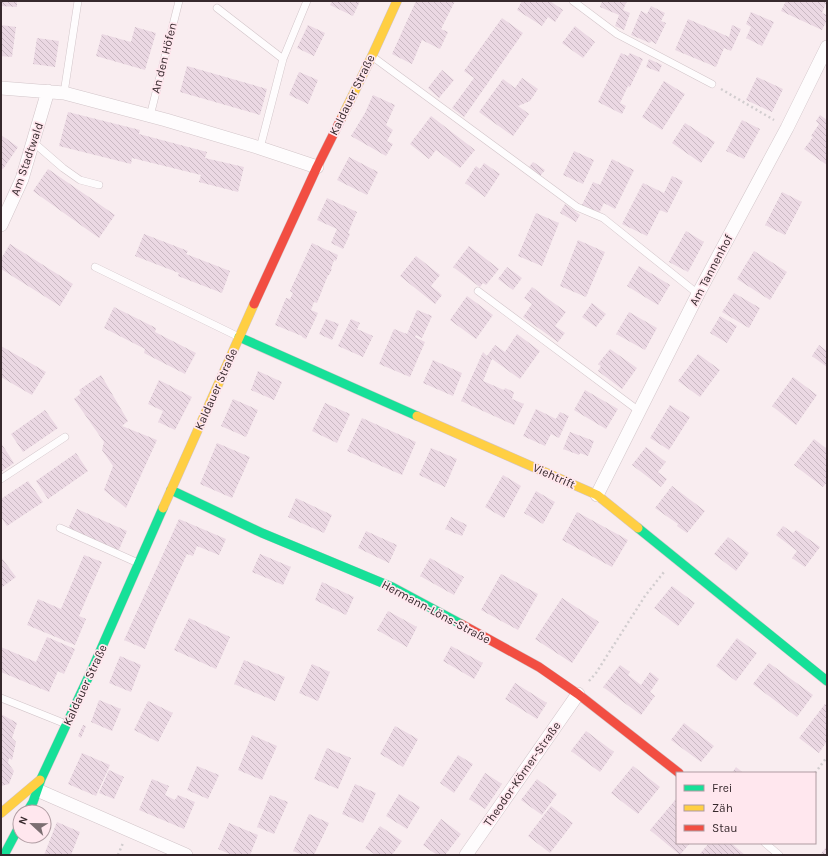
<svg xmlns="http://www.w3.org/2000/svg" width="828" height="856" viewBox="0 0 828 856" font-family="Karla,sans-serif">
	<defs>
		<pattern id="building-back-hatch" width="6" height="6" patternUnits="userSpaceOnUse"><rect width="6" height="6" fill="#ebd8e3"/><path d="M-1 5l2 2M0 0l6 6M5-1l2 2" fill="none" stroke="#cab9c3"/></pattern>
	</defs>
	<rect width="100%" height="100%" fill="#f9edf0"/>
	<!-- building -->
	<path fill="url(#building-back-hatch)" d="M1,1H17V7L1,6Z
		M332,1H360L353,16L330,5Z
		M416,1H455L441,29L448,32L440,49L422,40L412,64L392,54Z
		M522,1H550L563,10L555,22L548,17L542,26L517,10Z
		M602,1H627L623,10L630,13L624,30L615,26L619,15L600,7Z
		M786,1H827L822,13L827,15V20L822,30L781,11Z
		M651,6L665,13L661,21L666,23L656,44L651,41L650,43L631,35L641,11L647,14Z
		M751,12L774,22L762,46L746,38L751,27L746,24Z
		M502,18L523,33L464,117L452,108L474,78L464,71Z
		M688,19L729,37L732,25L741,29L731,51L724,48L716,67L675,50Z
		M1,25L16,27L12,57L1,56Z
		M308,25L325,33L314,56L297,48Z
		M575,26L595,42L583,58L562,43Z
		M135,27L156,33L145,70L96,56L102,34L131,42Z
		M37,38L59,41L55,67L33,64Z
		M621,53L628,56L630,53L643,59L630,87L628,86L620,103L626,106L622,114L598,102Z
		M649,59L662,65L659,72L646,67Z
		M187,66L267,89L260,115L180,92Z
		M442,70L454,80L439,98L428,88Z
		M299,72L318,80L308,104L289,95Z
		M757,77L783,89L772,112L746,100Z
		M522,78L538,89L530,101L518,106L529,114L513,136L479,112L503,79L515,88Z
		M664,81L685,94L662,130L642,117Z
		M373,95L395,105L386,125L393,130L387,141L393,144L386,156L351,136L365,113Z
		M68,112L140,130L139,134L207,152L205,158L244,167L238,192L199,182L201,175L132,158L131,164L59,146Z
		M820,115L827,120V165L804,149L813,137L811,136L819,124L816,121Z
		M431,116L475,150L460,168L436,150L429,159L410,144Z
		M742,120L760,129L744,159L726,151Z
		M685,123L715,142L701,163L672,143Z
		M1,135L18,147L3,169L1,168Z
		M574,151L594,160L583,184L563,175Z
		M349,157L378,172L367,195L337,180Z
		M612,159L634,170L615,209L604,203L599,213L582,205L593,182L600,185Z
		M533,162L545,170L540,176L529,167Z
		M484,163L500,174L485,197L465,183L476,166L480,169Z
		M48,169L115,215L99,238L33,191Z
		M672,176L683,181L667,213L660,210L647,236L622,224L643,183L664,193Z
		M782,192L802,202L785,235L765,225Z
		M327,198L357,212L348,233L350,234L343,249L331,243L337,229L317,220Z
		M565,204L580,215L576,222L560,213Z
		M536,213L559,223L542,266L518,256Z
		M686,231L704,242L688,272L669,262Z
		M144,234L188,251L186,254L230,271L222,293L178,276L179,273L135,256Z
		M578,240L605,252L586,297L560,286Z
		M312,243L338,255L336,261L334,260L331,269H332L329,275H328L317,303L314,302L311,310L318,313L306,339L302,337V336L275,325L286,298L290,299L293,293L290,291Z
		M10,244L73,284L60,306L1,269V259Z
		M469,246L499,269L486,285L483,283L480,287L453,267Z
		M754,251L787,272L770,300L737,279Z
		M416,256L440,275L431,286L442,295L435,304L400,276Z
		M639,266L670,285L658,305L627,286Z
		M507,267L522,278L513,290L498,279Z
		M532,287L566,312L555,326L565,333L558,342L523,317L532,304L524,298Z
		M734,293L760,308L749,328L722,312Z
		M467,296L493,315L476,339L450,320Z
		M592,303L606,314L596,327L582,317Z
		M114,307L156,328L155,332L196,353L185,374L144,353L145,349L104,328Z
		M417,310L432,316L422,338L416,335L415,337L425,342L410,377L379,364L394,329L407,334Z
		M629,312L657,328L645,350L616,334Z
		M720,316L737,326L727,343L710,333Z
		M326,319L339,324L332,340L319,334Z
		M351,319L360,323L357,329L373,336L363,357L338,346Z
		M517,334L540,351L520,379L492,359L483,381L504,390L505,388L514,392L512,399L524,404L514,425L461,401L483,352L487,356L495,345L505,352Z
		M819,345L827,351V367L812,356Z
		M1,346L46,372L32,395L1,377Z
		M610,349L637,368L622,389L598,371L601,366L598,364Z
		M698,354L720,370L700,397L678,381Z
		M433,360L462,373L453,396L423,383Z
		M258,371L282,382L274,400L251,390Z
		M101,375L128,421L122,426L157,440L126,508L104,490L113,466L102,450L104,442L74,399L81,393L79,390Z
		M793,377L817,395L796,425L772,406Z
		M159,380L192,397L175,430L158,422L163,411L148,404Z
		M585,390L618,409L606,429L574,410Z
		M233,399L258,410L246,437L221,426Z
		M325,403L350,414L337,443L312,431Z
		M670,405L690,417L669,450L650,438Z
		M536,409L556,419L560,412L569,416L559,438L551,434L545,446L523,436Z
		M45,410L58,428L23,452L11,434Z
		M362,418L416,442L402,475L347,451Z
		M570,432L594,441L588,456L580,453L579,455L563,449Z
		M814,439L827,449V482L823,487L794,465Z
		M1,443L14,463L1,472Z
		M217,443L250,457L232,498L200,484Z
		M646,447L666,462L658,472L667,479L661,487L632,465Z
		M431,448L457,459L445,487L419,475Z
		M76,453L88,471L48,499L36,481Z
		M503,475L521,486L504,518L485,507Z
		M28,481L43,502L7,526L1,517V499Z
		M672,486L705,511L687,533L677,526L678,524L655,508Z
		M536,491L555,502L543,524L524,513Z
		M296,498L332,515L324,533L288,517Z
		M77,509L127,531L118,552L68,529Z
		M577,512L628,540L612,567L562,540Z
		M451,517L467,525L462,536L445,529Z
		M179,519L226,539L219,555L197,546L193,556L187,554L154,626L145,649L124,640Z
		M783,526L793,533L796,530L820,547L805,567L792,558L797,551L776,535Z
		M366,531L397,545L389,563L358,548Z
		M728,537L749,553L736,571L714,554Z
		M260,554L291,567L283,585L252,572Z
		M84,555L102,562L79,616L86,619L75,645L27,625L38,599L61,609Z
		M1,557L16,577L1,588Z
		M430,558L464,577L454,595L420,576Z
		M501,574L538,594L518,630L481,610Z
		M322,582L354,597L346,615L315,600Z
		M672,586L695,603L678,626L654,608Z
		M562,598L599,622L572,663L535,639Z
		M388,611L417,627L407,647L377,630Z
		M189,618L230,637L216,669L174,650Z
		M47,637L75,649L64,674L58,671L49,692L1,672V647L36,662Z
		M737,638L757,653L736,681L716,666Z
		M451,646L483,663L474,679L443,661Z
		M120,656L141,665L131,692L109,683Z
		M244,660L285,677L275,701L234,684Z
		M769,663L813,695L797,717L753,684Z
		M312,664L330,672L318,701L299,693Z
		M620,665L630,672L628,675L641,685L650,672L659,679L650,692L655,696L641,715L603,687Z
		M515,683L547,703L537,719L505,699Z
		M99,700L121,709L112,731L91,722Z
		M148,701L173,713L158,742L134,730Z
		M825,704L827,706V741L819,753L799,738Z
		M1,714L17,723L12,738L16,742L12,760L9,758L8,763L14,771L9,784L1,786Z
		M684,723L714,746L701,762L671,740Z
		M83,725L86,726L81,738L78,736Z
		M395,726L418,739L403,767L380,754Z
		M586,731L614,752L600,772L571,751Z
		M252,735L277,746L262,780L238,770Z
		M327,748L351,758L338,789L314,779Z
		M82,753L110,765L96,796L68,784Z
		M458,755L473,764L454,793L440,783Z
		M197,766L219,775L208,799L187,790Z
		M633,766L660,787L638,814L611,793Z
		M736,767L743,773H732Z
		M109,770L124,777L114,799L99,793Z
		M485,773L502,784L485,809L469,799Z
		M152,779L169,786L165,795L175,800L178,795L195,802L184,829L139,810Z
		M537,779L557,794L542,815L521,800Z
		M355,784L376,793L363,823L342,814Z
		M399,794L420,807L407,829L386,816Z
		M270,795L288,802L274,834L257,827Z
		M676,799L677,843H690L680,855L650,830Z
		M551,806L573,823L550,853L528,836Z
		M309,814L329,823L314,855H303L293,851Z
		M441,819L461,834L445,855H437L423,845Z
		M57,822L80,832L71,855H44Z
		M229,823L258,835L250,855H232L218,849Z
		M380,826L402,841L392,855H376L365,848Z
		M709,843H731L745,855H699Z
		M827,846V855H820Z"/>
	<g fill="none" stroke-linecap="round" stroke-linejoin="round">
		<defs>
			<path id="lane" d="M573,1L617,34L712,84
				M217,8L283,59
				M373,57L577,207L603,218L698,294
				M64,93L78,1
				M150,116L179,1
				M33,142L63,168L80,180L99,185
				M260,148L283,59L307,1
				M95,267L239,337
				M478,291L639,411
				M1,479L65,437
				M60,528L138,563
				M1,698L66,724
				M765,843L779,855"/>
			<path id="street" d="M1,88L64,93L166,120L260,148L317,167
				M1,225L22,179L48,91
				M597,495L698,294L787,128L827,47
				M37,790L186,855
				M466,855L578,694"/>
			<path id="fast" d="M239,337L417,416
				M171,490L262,533L392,587L461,624
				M638,528L827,681
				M27,812L33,802L41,779L94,665L163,508
				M4,855L20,825"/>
			<path id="slow" d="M341,119L372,56L397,1
				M417,416L597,495L638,528
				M163,508L254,304
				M1,813L40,780"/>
			<path id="jam" d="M254,304L317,167L341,119
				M461,624L539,667L578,694L679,773"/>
		</defs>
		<!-- lane casing -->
		<use href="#lane" stroke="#d2c5c9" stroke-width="8"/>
		<!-- street casing -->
		<use href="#street" stroke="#d2c5c9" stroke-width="14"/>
		<!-- fast casing -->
		<use href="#fast" stroke="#d2c5c9" stroke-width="10"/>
		<!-- slow casing -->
		<use href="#slow" stroke="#d2c5c9" stroke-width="10"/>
		<!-- jam casing -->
		<use href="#jam" stroke="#d2c5c9" stroke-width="10"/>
		<!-- path -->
		<path stroke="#d2cdcf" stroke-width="2.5" stroke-dasharray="2 3" stroke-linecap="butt" d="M721,89L774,120
			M589,681L596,673L645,596L664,572
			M815,773L827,757
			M118,855L123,843"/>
		<!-- lane -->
		<use href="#lane" stroke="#fefcfd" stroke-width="7"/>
		<!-- street -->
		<use href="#street" stroke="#fefcfd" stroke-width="13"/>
		<!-- fast -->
		<use href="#fast" stroke="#16e098" stroke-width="9"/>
		<!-- slow -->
		<use href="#slow" stroke="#ffcf43" stroke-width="9"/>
		<!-- jam -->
		<use href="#jam" stroke="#f24e42" stroke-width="9"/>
	</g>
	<g text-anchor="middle" stroke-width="3.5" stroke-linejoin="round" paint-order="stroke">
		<!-- street labels -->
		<g font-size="12" fill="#37292d" stroke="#ffe7ee">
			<text transform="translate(164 58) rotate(-76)" y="4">An den Höfen</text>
			<text transform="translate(352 95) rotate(-64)" y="4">Kaldauer Straße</text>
			<text transform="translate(27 159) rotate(-71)" y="4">Am Stadtwald</text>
			<text transform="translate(711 270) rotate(-62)" y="4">Am Tannenhof</text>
			<text transform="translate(216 389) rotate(-66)" y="4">Kaldauer Straße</text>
			<text transform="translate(554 476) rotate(24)" y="4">Viehtrift</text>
			<text transform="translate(436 612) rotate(28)" y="4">Hermann-Löns-Straße</text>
			<text transform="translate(85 685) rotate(-65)" y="4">Kaldauer Straße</text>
			<text transform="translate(522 774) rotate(-55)" y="4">Theodor-Körner-Straße</text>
		</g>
	</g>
	<!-- border -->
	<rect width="828" height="856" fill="none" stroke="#37292d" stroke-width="4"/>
	<!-- legend -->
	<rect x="676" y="772" width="140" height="72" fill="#ffe7ee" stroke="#af9ba1"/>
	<rect x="684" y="785" width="20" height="6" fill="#16e098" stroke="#af9ba1"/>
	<text x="712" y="792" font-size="12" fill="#37292d">Frei</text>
	<rect x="684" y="805" width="20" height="6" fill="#ffcf43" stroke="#af9ba1"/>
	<text x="712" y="812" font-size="12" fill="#37292d">Zäh</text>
	<rect x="684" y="825" width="20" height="6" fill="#f24e42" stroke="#af9ba1"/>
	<text x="712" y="832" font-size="12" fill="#37292d">Stau</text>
	<!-- north arrow -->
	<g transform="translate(32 824) rotate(292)"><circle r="19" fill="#ffe7ee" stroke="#af9ba1"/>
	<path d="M0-3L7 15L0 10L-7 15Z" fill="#7b6e71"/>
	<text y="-6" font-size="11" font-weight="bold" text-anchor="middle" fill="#37292d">N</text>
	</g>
</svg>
